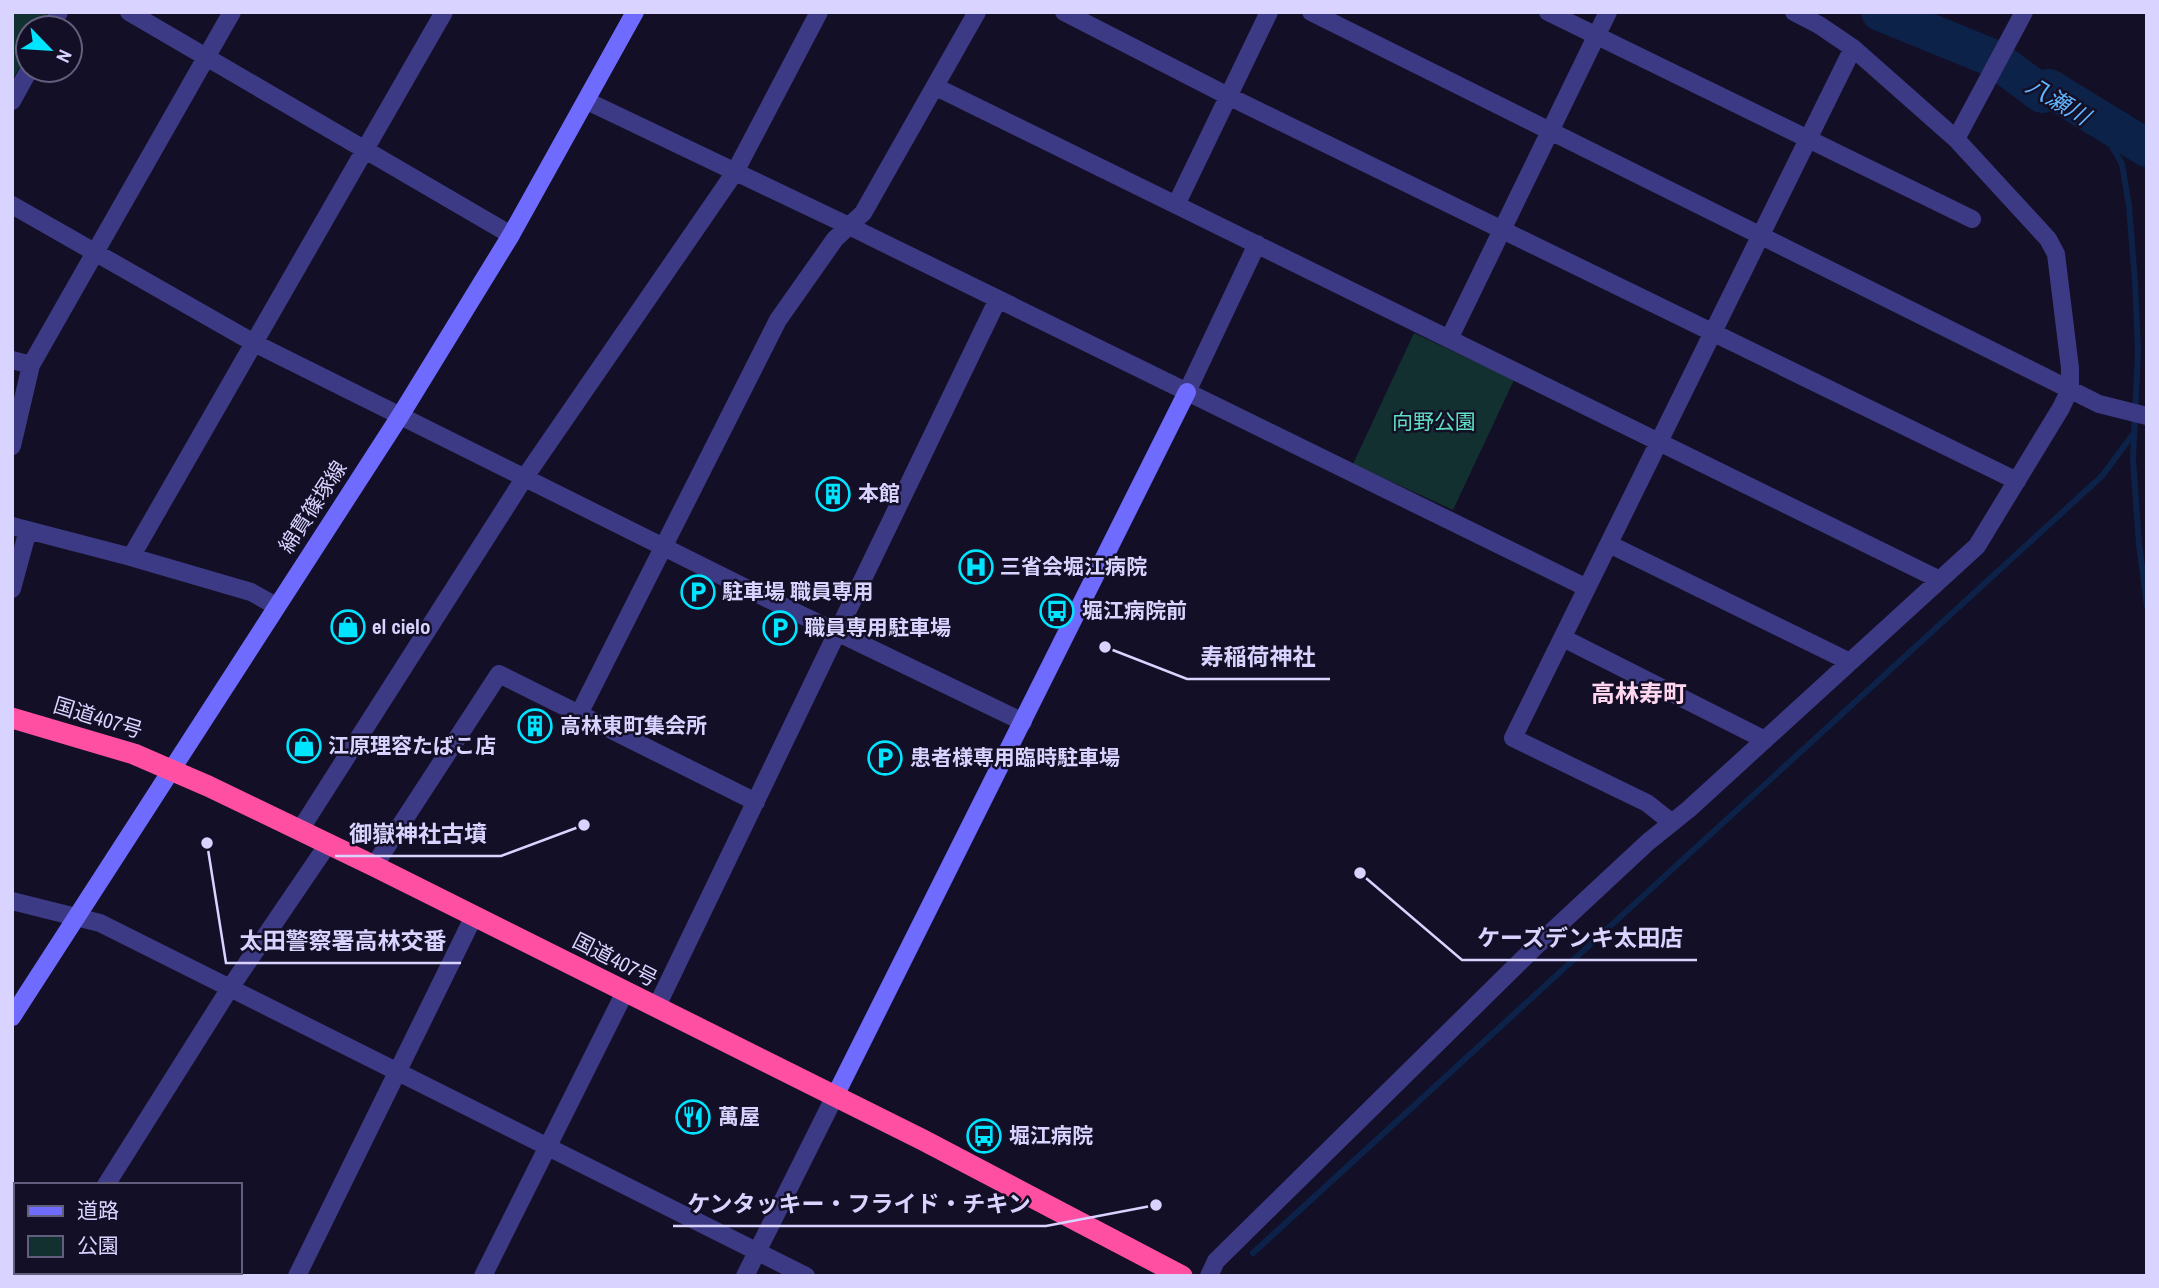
<svg xmlns="http://www.w3.org/2000/svg" width="2159" height="1288" viewBox="0 0 2159 1288" font-family="'Archivo Narrow','Noto Sans JP',sans-serif">
	<rect width="100%" height="100%" fill="#130f26"/>
	<!-- green -->
	<path fill="#12302f" d="M12,12H48L40,28H28V51L12,81Z
		M1414,333L1514,380L1453,510L1353,464Z"/>
	<g fill="none" stroke-linecap="round" stroke-linejoin="round">
		<!-- stream -->
		<path stroke="#0c2248" stroke-width="6" d="M2042,94L2101,127L2122,164L2129,206L2135,281L2138,351L2133,459L2139,544L2147,606
			M1253,1253L2102,476L2134,433"/>
		<!-- river -->
		<path stroke="#0c2248" stroke-width="38" d="M1880,12L1995,59L2042,94L2049,88L2147,148"/>
		<!-- street -->
		<path stroke="#3d3a85" stroke-width="18" d="M129,12L511,235
			M1064,12L1228,96L2017,481
			M1311,12L2099,404L2147,416
			M1548,12L1972,219
			M51,28L59,12
			M936,87L1940,580
			M12,101L29,70
			M587,101L849,226L1587,588
			M1956,139L2024,12
			M12,205L254,343L758,594L1023,722
			M1176,205L1269,12
			M1449,339L1608,12
			M12,360L31,365
			M1187,392L1257,244
			M12,446L31,365L232,12
			M12,526L131,557L251,592L276,606
			M1609,544L1850,662
			M131,557L444,12
			M12,589L28,530
			M1563,638L1765,740
			M579,714L778,320L835,239L863,213L977,12
			M1671,822L1647,803L1513,738L1853,48
			M300,830L525,477L735,172L819,12
			M374,866L499,674L756,802
			M12,901L100,923L806,1276
			M656,1008L998,299
			M106,1185L230,988L328,844
			M12,1199L16,1200
			M163,1272L170,1276
			M130,1276L133,1272
			M297,1276L474,916
			M483,1276L625,992
			M745,1276L835,1096
			M1209,1276L1216,1261L1533,949L1648,842L1689,809L1977,546L2061,408L2070,389V368L2056,254L2048,239L1956,139L1853,48L1819,25L1794,12"/>
		<!-- secondary -->
		<path stroke="#6f6bff" stroke-width="18" d="M12,1017L400,416L511,235L635,12
			M835,1096L1187,392"/>
		<!-- highway -->
		<path stroke="#ff4fa3" stroke-width="21" d="M12,718L134,754L208,786L374,866L923,1140L1182,1276"/>
	</g>
	<!-- icons -->
	<defs>
		<symbol id="building-ring" viewBox="-11 -11 22 22"><circle r="9.5" fill="#130f26" stroke="#00e5ff" stroke-width="1.5"/><path d="M-4-6H4V6H1V3H-1V6H-4ZM-2.5-4.3h1.7v1.8h-1.7ZM.8-4.3h1.7v1.8H.8ZM-2.5-1h1.7V.8h-1.7ZM.8-1h1.7V.8H.8Z" fill="#00e5ff"/></symbol>
		<symbol id="hospital-ring" viewBox="-11 -11 22 22"><circle r="9.5" fill="#130f26" stroke="#00e5ff" stroke-width="1.5"/><path d="M-5-5h3v3.5h4V-5h3V5h-3V1.5h-4V5h-3Z" fill="#00e5ff"/></symbol>
		<symbol id="parking-ring" viewBox="-11 -11 22 22"><circle r="9.5" fill="#130f26" stroke="#00e5ff" stroke-width="1.5"/><path d="M-3.5-5.5H1a3.5 3.5 0 0 1 0 7H-1V5.5H-3.5ZM-1-3.4V-.6H.8a1.4 1.4 0 0 0 0-2.8Z" fill="#00e5ff"/></symbol>
		<symbol id="bus-ring" viewBox="-11 -11 22 22"><circle r="9.5" fill="#130f26" stroke="#00e5ff" stroke-width="1.5"/><path d="M-5-6H5V4H4V6H2V4H-2V6H-4V4H-5ZM-3.5-4V0h7V-4ZM-3.5 1.2v1.5H-2V1.2ZM2 1.2v1.5H3.5V1.2Z" fill="#00e5ff"/></symbol>
		<symbol id="shop-ring" viewBox="-11 -11 22 22"><circle r="9.5" fill="#130f26" stroke="#00e5ff" stroke-width="1.5"/><path d="M-5-2.5h2.3a2.7 3.5 0 0 1 5.4 0H5L5.5 6h-11ZM-1.5-2.5h3a1.5 2.3 0 0 0-3 0Z" fill="#00e5ff"/></symbol>
		<symbol id="restaurant-ring" viewBox="-11 -11 22 22"><circle r="9.5" fill="#130f26" stroke="#00e5ff" stroke-width="1.5"/><path d="M-5-6h1v4h1v-4h1v4h1v-4h1v5L-1.5 .5V6h-2V.5L-5-1ZM5-6V6H3V1.5H1.5Q1.5-4 5-6Z" fill="#00e5ff"/></symbol>
	</defs>
	<g fill-rule="evenodd">
		<use href="#building-ring" x="814" y="475" width="38" height="38"/>
		<use href="#hospital-ring" x="957" y="548" width="38" height="38"/>
		<use href="#parking-ring" x="679" y="573" width="38" height="38"/>
		<use href="#bus-ring" x="1038" y="592" width="38" height="38"/>
		<use href="#shop-ring" x="329" y="608" width="38" height="38"/>
		<use href="#parking-ring" x="761" y="609" width="38" height="38"/>
		<use href="#building-ring" x="516" y="707" width="38" height="38"/>
		<use href="#shop-ring" x="285" y="727" width="38" height="38"/>
		<use href="#parking-ring" x="866" y="739" width="38" height="38"/>
		<use href="#restaurant-ring" x="674" y="1098" width="38" height="38"/>
		<use href="#bus-ring" x="965" y="1117" width="38" height="38"/>
	</g>
	<g text-anchor="middle" stroke-width="5" stroke-linejoin="round" paint-order="stroke">
		<!-- park labels -->
		<g font-size="21" fill="#5fe0c0" stroke="#130f26">
			<text x="1434" y="429">向野公園</text>
		</g>
		<!-- poi labels -->
		<g font-size="21" font-weight="bold" fill="#d9d4ff" stroke="#130f26" text-anchor="start">
			<text x="858" y="501">本館</text>
			<text x="1000" y="574">三省会堀江病院</text>
			<text x="722" y="599">駐車場 職員専用</text>
			<text x="1082" y="618">堀江病院前</text>
			<text x="372" y="634">el cielo</text>
			<text x="804" y="635">職員専用駐車場</text>
			<text x="560" y="733">高林東町集会所</text>
			<text x="328" y="753">江原理容たばこ店</text>
			<text x="910" y="765">患者様専用臨時駐車場</text>
			<text x="718" y="1124">萬屋</text>
			<text x="1009" y="1143">堀江病院</text>
		</g>
		<!-- street labels -->
		<g font-size="21" fill="#d9d4ff" stroke="#130f26">
			<text transform="translate(313 507) rotate(-57)" y="7">綿貫篠塚線</text>
			<text transform="translate(98 718) rotate(17)" y="7">国道407号</text>
			<text transform="translate(615 960) rotate(27)" y="7">国道407号</text>
		</g>
		<!-- water labels -->
		<g font-size="23" font-style="italic" fill="#62b6ff" stroke="#130f26">
			<text transform="translate(2058 101) rotate(31)" y="8">八瀬川</text>
		</g>
		<!-- quarter labels -->
		<g font-size="24" font-weight="bold" fill="#ffd6f0" stroke="#130f26">
			<text x="1639" y="702">高林寿町</text>
		</g>
	</g>
	<!-- callouts -->
	<path fill="none" stroke="#d9d4ff" stroke-width="2.5" d="M1105 647L1187 679H1330M584 825L501 856H335M1360 873L1462 960H1697M207 843L226 963H461M1156 1205L1046 1226H673"/>
	<g fill="#d9d4ff" stroke="#130f26" stroke-width="2.5">
		<circle cx="1105" cy="647" r="7"/>
		<circle cx="584" cy="825" r="7"/>
		<circle cx="1360" cy="873" r="7"/>
		<circle cx="207" cy="843" r="7"/>
		<circle cx="1156" cy="1205" r="7"/>
	</g>
	<g font-size="23" text-anchor="middle" font-weight="bold" fill="#d9d4ff" stroke="#130f26" stroke-width="5" stroke-linejoin="round" paint-order="stroke">
		<text x="1258" y="665">寿稲荷神社</text>
		<text x="418" y="842">御嶽神社古墳</text>
		<text x="1580" y="946">ケーズデンキ太田店</text>
		<text x="343" y="949">太田警察署高林交番</text>
		<text x="859" y="1212">ケンタッキー・フライド・チキン</text>
	</g>
	<!-- border -->
	<rect width="2159" height="1288" fill="none" stroke="#d9d4ff" stroke-width="28"/>
	<!-- legend -->
	<rect x="14" y="1183" width="228" height="91" fill="#130f26" stroke="#625e7d" stroke-width="2"/>
	<rect x="28" y="1206" width="35" height="10" fill="#6f6bff" stroke="#625e7d" stroke-width="2"/>
	<text x="77" y="1218" font-size="21" fill="#d9d4ff">道路</text>
	<rect x="28" y="1236" width="35" height="21" fill="#12302f" stroke="#625e7d" stroke-width="2"/>
	<text x="77" y="1253" font-size="21" fill="#d9d4ff">公園</text>
	<!-- north arrow -->
	<g transform="translate(49 49) rotate(115)"><circle r="33" fill="#130f26" stroke="#625e7d" stroke-width="2"/>
	<path d="M0-5L12 26L0 18L-12 26Z" fill="#00e5ff"/>
	<text y="-10" font-size="19" font-weight="bold" text-anchor="middle" fill="#d9d4ff">N</text>
	</g>
</svg>
